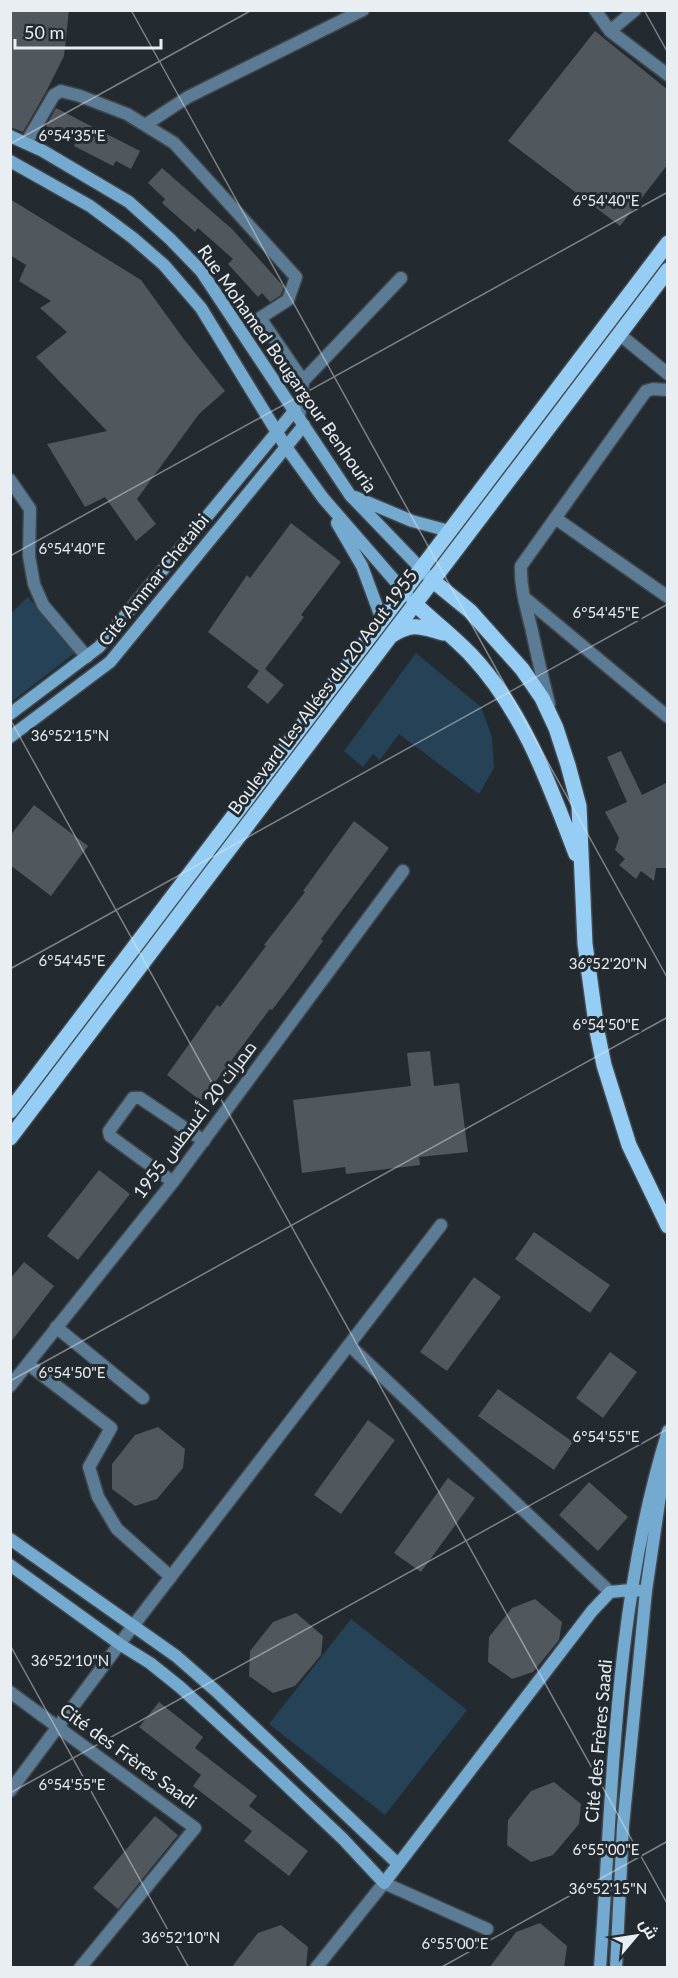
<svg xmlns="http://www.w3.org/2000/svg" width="678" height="1978" viewBox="0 0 678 1978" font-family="Lato,Cairo,sans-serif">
	<rect width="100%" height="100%" fill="#242b30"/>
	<!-- green -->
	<path fill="#254256" d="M28,597L76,652L11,702V613Z
		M416,653L481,707L492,737L494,768L479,794L399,734L380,760L373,754L363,767L344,751Z
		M351,1619L467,1710L385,1815L269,1724Z"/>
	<!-- building -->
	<path fill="#50575d" d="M10,10H69L64,56L47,90L23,132L10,127Z
		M595,31L668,90V164L620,226L508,141Z
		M56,108L140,151L131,169L116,161L113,166L74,146L76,141L46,126Z
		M162,168L232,229L284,287L281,295L270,302L262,293L258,297L228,264L233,259L198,228L195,232L162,203L165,199L148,183Z
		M10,199L141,280L183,338L225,391L199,414L137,499L156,524L136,541L105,497L85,507L47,444L107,431L36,357L67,332L40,308L51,301L19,281L26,265L10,255Z
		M291,523L341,562L301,615L304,617L265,669L284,685L268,704L247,687L259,671L208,632L247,575L250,578Z
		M621,751L642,795L668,782V868H656L654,881L641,871L636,879L619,865L625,859L615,850L619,838L605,812L627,802L607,757Z
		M34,805L88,846L51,896L10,865V836Z
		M354,821L389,848L321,939L323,941L294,981L272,1010L270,1009L201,1101L167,1075L217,1005L220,1007L266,946L264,945L305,892L303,891Z
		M430,1051L434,1086L459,1083L468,1152L419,1157L420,1165L346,1174L345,1167L302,1173L293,1100L411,1086L407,1053Z
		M99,1170L130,1194L78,1260L47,1236Z
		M534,1232L610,1285L590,1313L515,1259Z
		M24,1262L54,1286L10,1343V1279Z
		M474,1277L501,1297L447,1371L420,1352Z
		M610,1352L637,1372L603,1418L576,1398Z
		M498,1389L573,1442L554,1470L478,1416Z
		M368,1420L395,1440L341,1514L314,1495Z
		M158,1427L185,1449L183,1468L157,1499L135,1506L112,1489V1464L135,1435Z
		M448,1478L475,1498L421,1572L394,1553Z
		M589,1482L628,1517L598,1551L559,1515Z
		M535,1599L562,1622L559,1640L533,1672L512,1679L488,1662L489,1637L512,1608Z
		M296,1613L323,1636L321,1655L295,1686L273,1693L249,1676L250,1651L273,1622Z
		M159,1702L203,1737L195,1748L257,1796L249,1806L308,1851L289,1876L244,1841L252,1831L193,1786L201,1775L139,1727Z
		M554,1782L581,1804L579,1824L553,1855L531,1862L507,1845L508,1820L531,1791Z
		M155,1816L178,1835L118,1909L93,1888Z
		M540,1923L567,1946L564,1968H489L516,1932Z
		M281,1925L308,1947L306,1968H231L258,1933Z"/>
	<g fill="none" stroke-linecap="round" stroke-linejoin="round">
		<defs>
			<path id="lane" d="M619,334L668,374
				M555,518L668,597
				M525,598L668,717
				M549,704C543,680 537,656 532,631C527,610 520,588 521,566L646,391L653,389L668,390
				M173,1182L110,1136L109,1131L133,1098H140L204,1141
				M56,1327L143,1398"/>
			<path id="street" d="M595,10L610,31L668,75
				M610,31L635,10
				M145,125L188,97L363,10
				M26,143L54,95L61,91L80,96L127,114L174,143L296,277L288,300L260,318L303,381L299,417
				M303,381L401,278
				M10,480L30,509L29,556L34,584L43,605L87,657
				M349,1345L610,1592
				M28,1364L111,1428L89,1467L98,1497L117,1529L171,1577
				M10,1386L173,1182L403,871
				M10,1692L195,1828L80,1968
				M10,1791L133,1626L441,1225
				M316,1968L384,1883L487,1929"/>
			<path id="secondary" d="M10,136L43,151L129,202L170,239L201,271L350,495L427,575
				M10,161L90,206L133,238L164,265L201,308L286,447L323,498L408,596
				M355,497L412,521L449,531
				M337,523L362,566L382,620
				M10,714L99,647L295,410
				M10,737L110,662L304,425
				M10,1539L176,1656L216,1691L398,1864
				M10,1565L121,1645L150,1663L180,1687L263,1763L343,1839L384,1883L592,1611L610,1592L630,1590L646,1591
				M600,1968C613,1788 614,1604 668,1431
				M616,1968L623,1826L646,1591L666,1455"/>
			<path id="primary" d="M432,580L470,611L522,669L542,698L556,728L568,765L579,806L585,944L597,1031L604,1065L629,1145L668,1226
				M414,603C433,621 454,637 472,656C524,712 549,784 576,854
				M392,635C413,622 421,627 443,633
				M10,1111L668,243
				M10,1138L668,270"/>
		</defs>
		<!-- lane casing -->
		<use href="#lane" stroke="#40464b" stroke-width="15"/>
		<!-- street casing -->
		<use href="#street" stroke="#40464b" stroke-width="15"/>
		<!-- secondary casing -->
		<use href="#secondary" stroke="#40464b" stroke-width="15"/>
		<!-- primary casing -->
		<use href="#primary" stroke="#40464b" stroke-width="18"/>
		<!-- lane -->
		<use href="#lane" stroke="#5b7c94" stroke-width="12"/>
		<!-- street -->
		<use href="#street" stroke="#5b7c94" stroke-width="12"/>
		<!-- secondary -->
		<use href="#secondary" stroke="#75aad0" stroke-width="12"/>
		<!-- primary -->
		<use href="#primary" stroke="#96cdf4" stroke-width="15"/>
	</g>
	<!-- ticks -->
	<path fill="none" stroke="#e9eef2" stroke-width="1.5" stroke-opacity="0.45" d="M131,10L668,979M644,10L668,53M10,144L252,10M10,556L668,192M10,719L668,1905M10,969L668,604M10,1381L668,1017M10,1645L189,1968M10,1793L668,1429M440,1968L668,1841"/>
	<g text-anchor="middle" stroke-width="6" stroke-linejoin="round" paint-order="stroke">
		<!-- street labels -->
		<g font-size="18" fill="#e9eef2" stroke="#242b30">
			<text transform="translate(287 369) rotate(55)" y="6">Rue Mohamed Bougargour Benhouria</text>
			<text transform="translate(154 580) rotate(-51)" y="6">Cité Ammar Chetaibi</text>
			<text transform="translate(323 692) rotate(-53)" y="6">Boulevard Les Allées du 20 Aout 1955</text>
			<text transform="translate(195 1120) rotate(-53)" y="6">ممرات 20 أغسطس 1955</text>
			<text transform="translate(599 1741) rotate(-85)" y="6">Cité des Frères Saadi</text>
			<text transform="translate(128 1756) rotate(36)" y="6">Cité des Frères Saadi</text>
		</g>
	</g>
	<g font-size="15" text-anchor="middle" fill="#e9eef2" stroke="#242b30" stroke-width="6" stroke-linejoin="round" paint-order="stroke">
		<text x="72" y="141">6°54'35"E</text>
		<text x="606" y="206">6°54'40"E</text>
		<text x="72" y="554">6°54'40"E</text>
		<text x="606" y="618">6°54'45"E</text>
		<text x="70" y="741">36°52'15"N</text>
		<text x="72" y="966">6°54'45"E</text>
		<text x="608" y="969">36°52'20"N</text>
		<text x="606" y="1030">6°54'50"E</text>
		<text x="72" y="1378">6°54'50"E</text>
		<text x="606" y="1442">6°54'55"E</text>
		<text x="70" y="1666">36°52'10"N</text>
		<text x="72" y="1790">6°54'55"E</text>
		<text x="606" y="1855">6°55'00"E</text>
		<text x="608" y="1894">36°52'15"N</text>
		<text x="181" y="1943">36°52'10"N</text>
		<text x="455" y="1949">6°55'00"E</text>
	</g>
	<!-- border -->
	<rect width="678" height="1978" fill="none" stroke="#e9eef2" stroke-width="24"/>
	<!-- north arrow -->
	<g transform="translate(636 1936) rotate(61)" stroke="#242b30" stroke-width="4.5" paint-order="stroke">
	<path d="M0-4.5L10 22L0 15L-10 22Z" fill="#e9eef2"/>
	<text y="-9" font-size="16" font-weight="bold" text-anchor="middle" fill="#e9eef2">ش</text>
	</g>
	<!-- scale -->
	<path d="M15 39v9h146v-9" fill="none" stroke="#e9eef2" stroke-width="3"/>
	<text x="24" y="39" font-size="18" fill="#e9eef2" stroke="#242b30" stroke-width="4.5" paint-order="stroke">50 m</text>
</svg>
